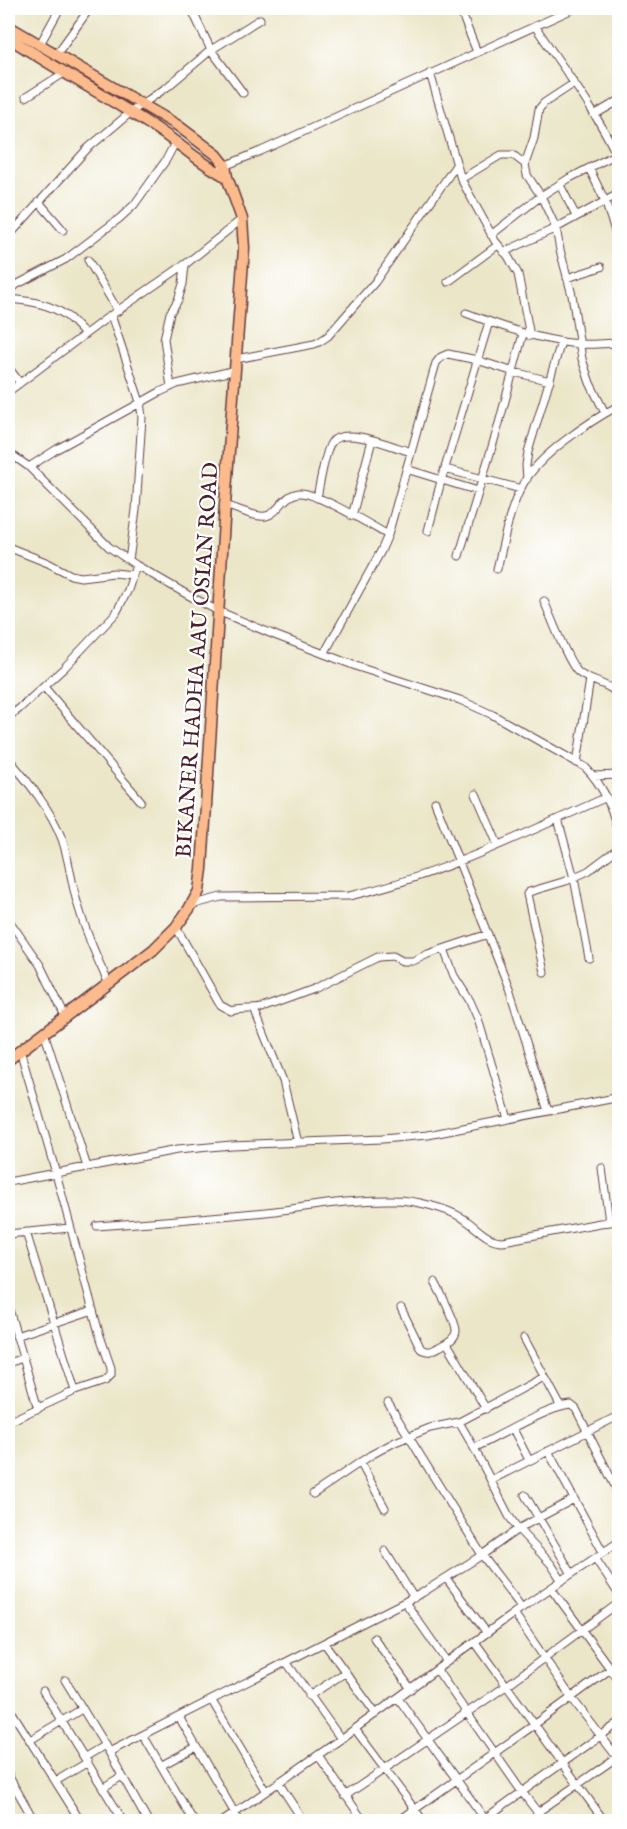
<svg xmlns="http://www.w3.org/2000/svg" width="627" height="1829" viewBox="0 0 627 1829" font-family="'IM FELL English',serif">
	<rect width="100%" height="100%" fill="#fff"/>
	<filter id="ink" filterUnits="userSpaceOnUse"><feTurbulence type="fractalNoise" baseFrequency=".0167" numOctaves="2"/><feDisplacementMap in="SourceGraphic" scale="12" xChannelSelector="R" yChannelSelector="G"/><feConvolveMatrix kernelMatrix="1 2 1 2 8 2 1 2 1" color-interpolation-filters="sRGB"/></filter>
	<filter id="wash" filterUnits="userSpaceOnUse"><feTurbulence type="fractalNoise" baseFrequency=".008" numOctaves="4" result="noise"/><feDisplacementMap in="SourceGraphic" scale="24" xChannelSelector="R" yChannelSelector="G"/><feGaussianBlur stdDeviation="1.35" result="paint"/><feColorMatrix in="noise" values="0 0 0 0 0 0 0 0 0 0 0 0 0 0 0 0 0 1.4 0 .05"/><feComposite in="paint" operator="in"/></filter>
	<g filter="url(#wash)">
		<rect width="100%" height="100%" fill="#ebe6c8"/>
	</g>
	<g filter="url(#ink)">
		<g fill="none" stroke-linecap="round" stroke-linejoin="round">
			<defs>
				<path id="minor" d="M191,8L211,50L243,93
					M461,8V12L477,52
					M535,26C564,70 598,113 620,162
					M39,46L60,8
					M56,55L90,8
					M430,73L461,179L495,241L508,256L518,274L530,336
					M573,84L544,103L539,109L534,138L525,164L527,175L541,196L556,228L560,250L572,295L582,359L590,383L605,413
					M26,97L64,73
					M594,115L620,100
					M222,167L261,151L575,8
					M589,168L605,201L620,246
					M461,179L501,155H513L525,164
					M560,185L576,216
					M39,202L63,230
					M491,235L541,196L568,179L620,152
					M8,237L87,149L131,112L167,87L211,50L260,19
					M504,252L556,228L620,193
					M88,260L118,311
					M567,278L601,267
					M448,282L498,245
					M8,293L16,285L66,259L120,218L134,205L149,184L166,160L176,141
					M8,299C28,301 50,303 68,317C74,322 79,329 85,334
					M466,313C503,327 539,340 578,344C591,345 606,343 620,343
					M111,315L140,402L142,417L136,510L129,560
					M236,359L314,344L319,342L328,336L375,282L456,165
					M8,367L20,383
					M171,387L164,339L170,313L178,300L183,284L185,265
					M8,392L104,320L187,263L242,219
					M8,452L29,467L109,547L136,565L188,595L218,611L277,636L361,668L460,700L493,715L585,767C606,788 614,813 620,841
					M29,467L57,449L160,392L177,384L236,370
					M406,469L478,491
					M445,469L521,489
					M527,479L526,465L528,452L561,342
					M317,498C319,487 326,450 331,443C343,425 394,447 411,452
					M225,505C235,508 256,518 266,516C278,514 283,495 299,493C315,491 372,526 388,535
					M352,516L372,440
					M428,531L441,481L489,322
					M8,547L48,563L71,575L81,577L114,573L133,575
					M459,556L498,427L523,334
					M497,569C504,541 509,509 523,484C540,454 590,421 620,405
					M544,601C551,617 568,663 578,672C590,683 615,683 620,700
					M324,654L381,551L388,535L436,363L441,357L448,354L477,360L514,372L550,381
					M44,687L141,801
					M8,717L19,709L63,669L116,613L128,590L136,565
					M8,758C29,783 50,808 62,839C69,859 71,881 77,902C85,930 96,957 109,984
					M577,763L590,679
					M619,775L620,760
					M593,776L620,775
					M476,794L498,845
					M435,802L509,988L548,1111
					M558,819L574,878L589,958
					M191,905L221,897L349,896C439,876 523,834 607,797
					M8,919L40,965L65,1016
					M176,927L220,1005L231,1011C242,1008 251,1010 262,1008L314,989L378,957L393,956L402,961H413L428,954L488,934
					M444,949L454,976L470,1001L478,1019L508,1119
					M544,972L527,894L529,892L566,881L588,871L620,847
					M254,1009L283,1081L298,1143
					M44,1032L87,1167
					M602,1168L609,1222
					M8,1182L177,1150L231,1145L382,1139L428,1135L620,1097
					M97,1226C157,1222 216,1217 275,1211C314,1206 355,1199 394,1200C414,1200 447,1208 464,1219C477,1227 486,1241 503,1241L600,1223L620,1221
					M26,1232L75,1391
					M8,1234L70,1228
					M8,1306L38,1409
					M401,1308L421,1349C428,1353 432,1351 439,1347C445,1344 456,1339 456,1331C457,1323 440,1292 435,1282
					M16,1336L93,1310
					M524,1338L561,1407
					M447,1343L486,1409
					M8,1363L23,1358
					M388,1403L482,1555L522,1608
					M8,1422L75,1391L105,1381L111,1375V1368L99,1333L56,1173L20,1050
					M459,1422L474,1448L509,1516L518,1529L551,1564L562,1581
					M513,1429L529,1460
					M474,1448C498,1437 547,1407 571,1405L576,1409L620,1496
					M548,1451L603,1552
					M360,1462L385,1508
					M491,1480L620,1415
					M313,1494L371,1455L395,1442L430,1428L459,1422L544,1377
					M525,1495L572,1574
					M385,1551L414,1598
					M595,1558L620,1596
					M446,1578L487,1633
					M551,1588L620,1682
					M405,1602L447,1662
					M514,1613L571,1697L617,1757
					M374,1638L411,1689
					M475,1642L605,1822
					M325,1644L376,1714
					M287,1663L341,1739
					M437,1670L522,1792L545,1822
					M65,1680L109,1752L148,1822
					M43,1691L124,1822
					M309,1696L346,1672
					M398,1698L487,1822
					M212,1701L265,1790
					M10,1709L81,1822
					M179,1717L240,1822
					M355,1729L424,1822
					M143,1735L194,1822
					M30,1740L82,1709
					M109,1752L422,1593L482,1555L518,1529L574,1499
					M318,1755L364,1822
					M85,1757L105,1745
					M162,1765L196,1747
					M8,1775L35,1822
					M56,1781L88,1762
					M278,1782L304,1822
					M104,1787L122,1776
					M345,1796L506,1686L620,1602
					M538,1812L620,1755
					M222,1822L341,1739L514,1613L620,1541
					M352,1822L360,1816
					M397,1822L534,1725L620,1662
					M480,1822L620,1722"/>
				<path id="primary" d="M8,26L177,125L217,155L225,165L227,177L242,219L244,248L225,505L202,869L199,891L189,909L176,927L153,950L8,1060
					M8,37C56,69 106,96 154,127C179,143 201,164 227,177"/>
			</defs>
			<!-- minor casing -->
			<use href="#minor" stroke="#623d43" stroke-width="9"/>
			<!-- primary casing -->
			<use href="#primary" stroke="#623d43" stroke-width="13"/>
			<!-- minor -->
			<use href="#minor" stroke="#fff" stroke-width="7"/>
			<!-- primary -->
			<use href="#primary" stroke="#fbbb8d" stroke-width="10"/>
		</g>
	</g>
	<g text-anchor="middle" stroke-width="4.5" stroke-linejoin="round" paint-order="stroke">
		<!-- street labels -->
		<g font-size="22" fill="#4a1f2b" stroke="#fff">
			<text transform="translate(196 660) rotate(-86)" y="8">BIKANER HADHA AAU OSIAN ROAD</text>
		</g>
	</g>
	<!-- margin -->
	<rect width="627" height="1829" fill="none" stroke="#fff" stroke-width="30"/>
</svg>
